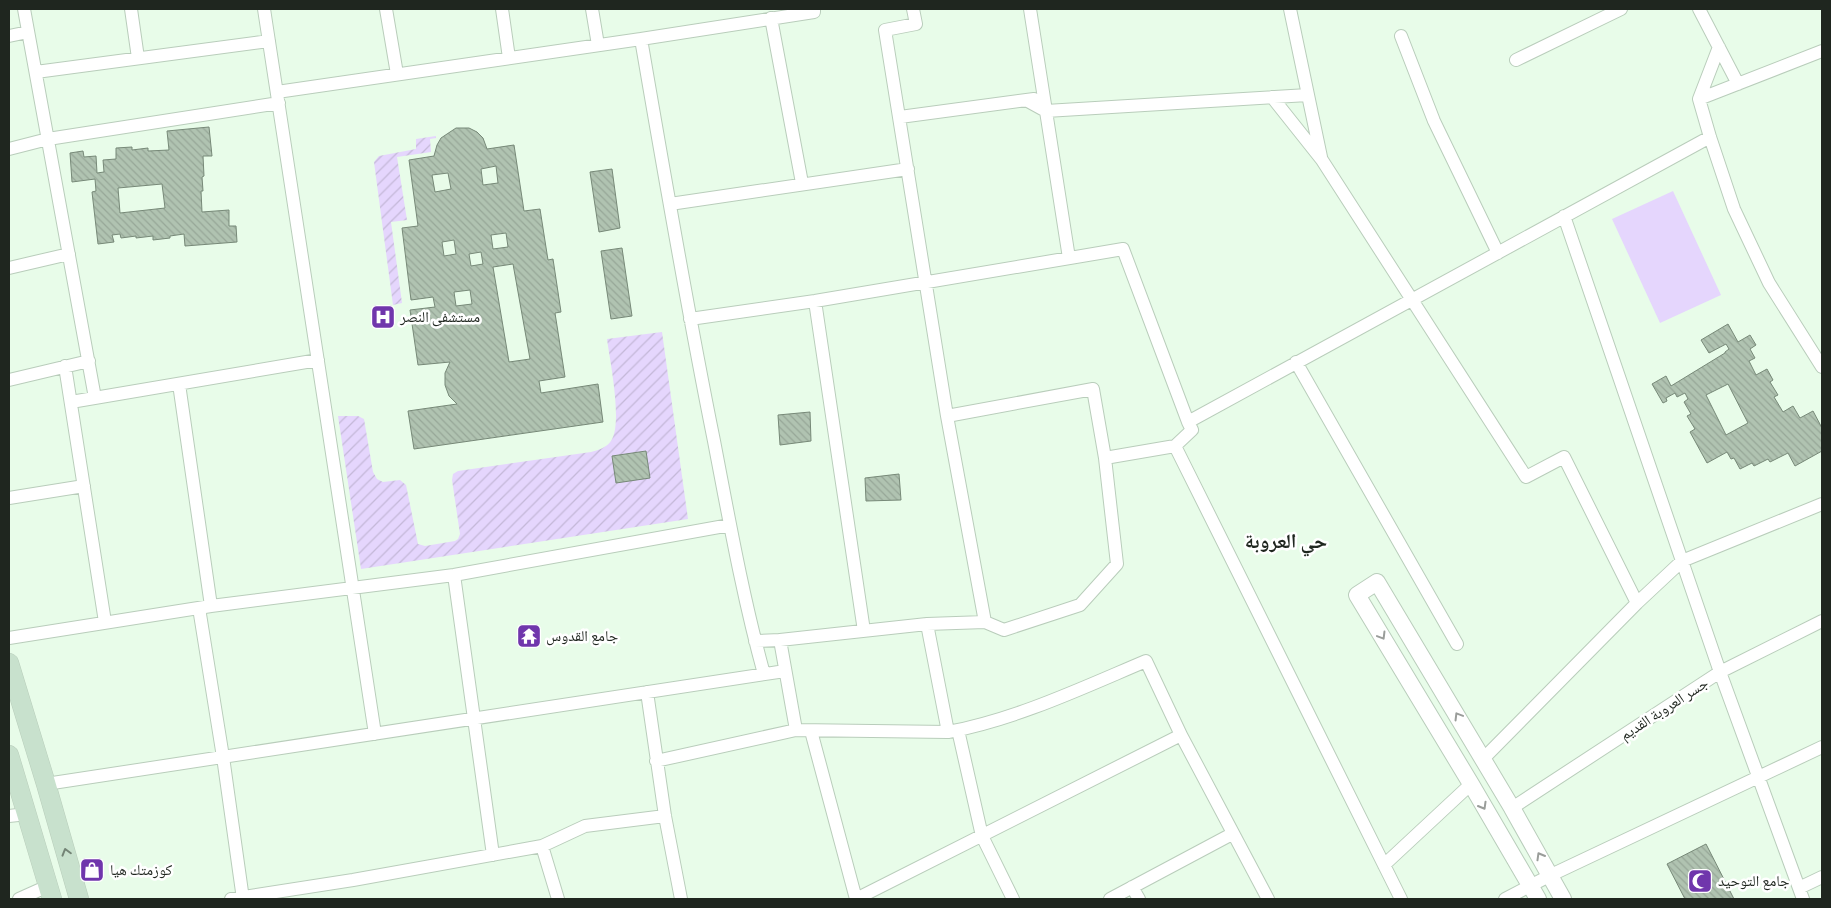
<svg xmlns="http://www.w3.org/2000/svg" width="1831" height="908" viewBox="0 0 1831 908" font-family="Barlow,'Noto Naskh Arabic',sans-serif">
	<defs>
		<pattern id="garden-furrows" width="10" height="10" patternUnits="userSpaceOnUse" patternTransform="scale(1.25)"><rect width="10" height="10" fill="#e5d6fd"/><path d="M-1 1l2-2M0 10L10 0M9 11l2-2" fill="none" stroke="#c4b8d8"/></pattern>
		<pattern id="building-back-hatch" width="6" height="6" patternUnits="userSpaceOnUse" patternTransform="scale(1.25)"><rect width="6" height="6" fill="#b0c3b1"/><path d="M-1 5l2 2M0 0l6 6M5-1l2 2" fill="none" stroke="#97a798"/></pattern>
	</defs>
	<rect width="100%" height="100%" fill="#e8fce9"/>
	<!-- green -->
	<path fill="#e5d6fd" d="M1673,191L1721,295L1660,323L1612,219Z"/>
	<!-- garden -->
	<path fill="url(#garden-furrows)" d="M436,136V138L430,139L431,152L397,157L407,220L391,222L402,303L393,305L374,162L379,156L416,149V139Z
		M662,332L688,519L361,569L338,416H358L364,419L373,472L377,479L383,482L400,480L406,485L418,544L425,546L455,541L458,539L460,534L452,480L453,474L458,471L591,452C598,450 606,448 611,441C623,424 610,361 607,339Z"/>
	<!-- building -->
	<path fill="url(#building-back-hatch)" stroke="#778978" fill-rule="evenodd" d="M209,127L212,156H203L204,176L202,177L203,191H201L202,212L229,210V226H236L237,242L185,246L184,234L170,236V238L153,240V236L136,238V236L121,238L120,234L112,235L114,242L98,244L92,192L96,191L95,179L72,182L70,153L83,151L84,157L96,156L97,173L104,172L103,160L116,159V148L132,147V150L148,148V151L169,150L167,131ZM162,184L165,208L120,213L118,188Z
		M456,128H469L477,132L483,138L487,149L514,145L524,211L540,209L548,260L553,259L561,312L555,313L565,377L539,381L541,393L598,384L603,422L414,449L408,411L457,404L449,396L445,385V373L450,362L418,365L410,310L435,307L433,297L411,300L402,228L418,226L409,160L434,156L437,145L441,138ZM496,166L498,183L483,185L481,169ZM448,173L451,189L435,192L432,175ZM506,233L508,247L493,249L491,235ZM454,240L456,254L444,256L442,242ZM481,252L483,264L471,266L469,254ZM513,264L530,359L509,362L493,267ZM470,290L472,304L456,306L454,292Z
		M612,169L620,228L599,232L590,172Z
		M622,248L632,316L611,319L601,251Z
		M1728,324L1738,342L1750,335L1756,345L1750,349L1755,358L1749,361L1756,375L1767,369L1773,380L1770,382L1778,395L1774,397L1783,412L1793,406L1800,418L1813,411L1822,428V451L1795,466L1788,453L1770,462L1768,459L1754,466L1752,463L1740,469L1734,458L1731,459L1727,452L1707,463L1690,432L1695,429L1687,416L1691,414L1684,402L1688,399L1685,393L1677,397L1675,393L1666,398L1667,401L1663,403L1652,384L1666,376L1671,386L1725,353V352L1729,349L1726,344L1709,353L1701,340ZM1728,384L1748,423L1726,435L1706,395Z
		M810,412L811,441L780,445L778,415Z
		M646,451L650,478L616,483L612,456Z
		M899,474L901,500L866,501L865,478Z
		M1706,844L1734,899H1685L1667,864Z"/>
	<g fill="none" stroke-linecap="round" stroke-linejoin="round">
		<defs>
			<path id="minor" d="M24,9L95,398
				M131,9L138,58
				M264,9L375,734
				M386,9L397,74
				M502,9L509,58
				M592,9L598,45
				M913,9L916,24L885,30L947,416L985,622
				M1030,9L1069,258
				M1290,9L1321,157
				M1699,9L1738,84
				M771,18L802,183
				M9,36L28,32
				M1401,36L1434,121L1498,253
				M641,39C664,173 687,308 714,441C729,519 743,598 764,674
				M1719,47L1699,99L1710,137L1734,209L1769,283L1822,367
				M1516,60L1621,9
				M36,72L269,41
				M277,92L641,39L814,12V9
				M1272,97L1322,160L1526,477L1564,457L1637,603
				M1699,99L1822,51
				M1026,100L1046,111L1308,95
				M900,117L1034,99
				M9,149L48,139L279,103
				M670,204L908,169
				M1564,216L1720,672L1803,899
				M9,268L69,254
				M815,301L864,631
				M690,319L815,301L1123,249L1188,422L1192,430L1175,446L1105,458
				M1296,362L1457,644
				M65,366L105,622
				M9,380L89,361
				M179,384L211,606
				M71,402L318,360
				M1188,422L1710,137
				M1175,446L1401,899
				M9,498L84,486
				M454,575L493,855
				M199,608L223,757L243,899
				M927,624L948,732
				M9,638L211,606L454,575L730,525
				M780,640L796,730
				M755,641L780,640L927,624L985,622L1004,630L1080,605L1117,564L1105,458L1093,389L947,416
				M647,692L665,816L681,899
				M958,730L982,836L1013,899
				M811,731L856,899
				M1483,759L1637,603L1682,561L1822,504
				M656,761L796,730L948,732C1017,719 1082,688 1146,661L1181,735L1268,899
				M46,784L785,671
				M1512,808L1720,672L1822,621
				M9,816L27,814
				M542,846L558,899
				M1384,865L1471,784
				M1132,887L1139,899
				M1799,888L1822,877
				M19,899L48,886
				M231,899L353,880L542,846L585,826L665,816
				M856,899L1181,735
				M1110,899L1232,834
				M1505,899L1551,875L1822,747"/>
			<path id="tertiary" d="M1538,899L1471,784L1357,595L1377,582L1512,808L1563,899"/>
			<path id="secondary" d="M9,663L46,784L79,899
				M9,755L52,899"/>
		</defs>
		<!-- minor casing -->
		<use href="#minor" stroke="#b9cdbb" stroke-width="14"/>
		<!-- tertiary casing -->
		<use href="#tertiary" stroke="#b9cdbb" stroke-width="18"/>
		<!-- secondary casing -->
		<use href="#secondary" stroke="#b9cdbb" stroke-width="20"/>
		<!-- minor -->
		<use href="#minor" stroke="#fff" stroke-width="12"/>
		<!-- tertiary -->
		<use href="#tertiary" stroke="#fff" stroke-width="16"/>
		<!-- secondary -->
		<use href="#secondary" stroke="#c8e1cd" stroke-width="19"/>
	</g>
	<!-- one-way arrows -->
	<defs><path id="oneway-chevron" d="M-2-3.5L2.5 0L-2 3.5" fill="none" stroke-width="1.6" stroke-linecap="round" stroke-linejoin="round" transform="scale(1.25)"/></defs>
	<g stroke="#9a9d9a">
		<use href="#oneway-chevron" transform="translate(1382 636) rotate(59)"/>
		<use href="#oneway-chevron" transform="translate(1458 716) rotate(-121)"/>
		<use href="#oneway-chevron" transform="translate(1483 806) rotate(60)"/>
		<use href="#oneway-chevron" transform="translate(1540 856) rotate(-120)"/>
	</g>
	<use stroke="#748476" href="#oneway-chevron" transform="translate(66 852) rotate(-106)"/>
	<!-- icons -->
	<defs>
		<symbol id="hospital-square" viewBox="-11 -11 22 22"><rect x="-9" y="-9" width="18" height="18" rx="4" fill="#7036ac" stroke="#fff"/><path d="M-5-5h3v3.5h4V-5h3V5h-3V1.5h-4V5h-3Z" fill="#fff"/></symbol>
		<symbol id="temple-square" viewBox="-11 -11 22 22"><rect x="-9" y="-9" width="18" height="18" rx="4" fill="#7036ac" stroke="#fff"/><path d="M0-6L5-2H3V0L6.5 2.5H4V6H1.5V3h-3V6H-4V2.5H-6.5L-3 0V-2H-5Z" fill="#fff"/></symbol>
		<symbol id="shop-square" viewBox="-11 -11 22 22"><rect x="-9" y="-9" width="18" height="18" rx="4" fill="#7036ac" stroke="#fff"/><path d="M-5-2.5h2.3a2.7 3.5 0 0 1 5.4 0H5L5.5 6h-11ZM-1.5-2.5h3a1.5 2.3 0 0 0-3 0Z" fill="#fff"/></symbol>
		<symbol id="mosque-square" viewBox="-11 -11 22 22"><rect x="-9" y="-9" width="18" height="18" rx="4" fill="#7036ac" stroke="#fff"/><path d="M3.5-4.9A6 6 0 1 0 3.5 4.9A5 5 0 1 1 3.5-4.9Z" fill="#fff"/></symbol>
	</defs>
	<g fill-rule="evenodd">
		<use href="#hospital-square" x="369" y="303" width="28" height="28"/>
		<use href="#temple-square" x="515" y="622" width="28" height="28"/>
		<use href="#shop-square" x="78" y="856" width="28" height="28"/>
		<use href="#mosque-square" x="1686" y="867" width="28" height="28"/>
	</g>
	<g text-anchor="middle" stroke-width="5" stroke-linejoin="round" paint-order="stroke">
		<!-- poi labels -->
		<g font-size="15" fill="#1f261f" stroke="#fff" text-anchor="start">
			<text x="400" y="322">مستشفى النصر</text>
			<text x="546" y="641">جامع القدوس</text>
			<text x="110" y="875">كوزمتك هيا</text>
			<text x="1718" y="886">جامع التوحيد</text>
		</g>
		<!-- street labels -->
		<g font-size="15" fill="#1f261f" stroke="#fff">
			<text transform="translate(1664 709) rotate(-33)" y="5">جسر العروبة القديم</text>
		</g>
		<!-- district labels -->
		<g font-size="20" font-weight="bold" fill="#1f261f" stroke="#fff">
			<text x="1286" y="548">حي العروبة</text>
		</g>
	</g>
	<!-- border -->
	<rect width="1831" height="908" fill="none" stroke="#1f261f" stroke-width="20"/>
</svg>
